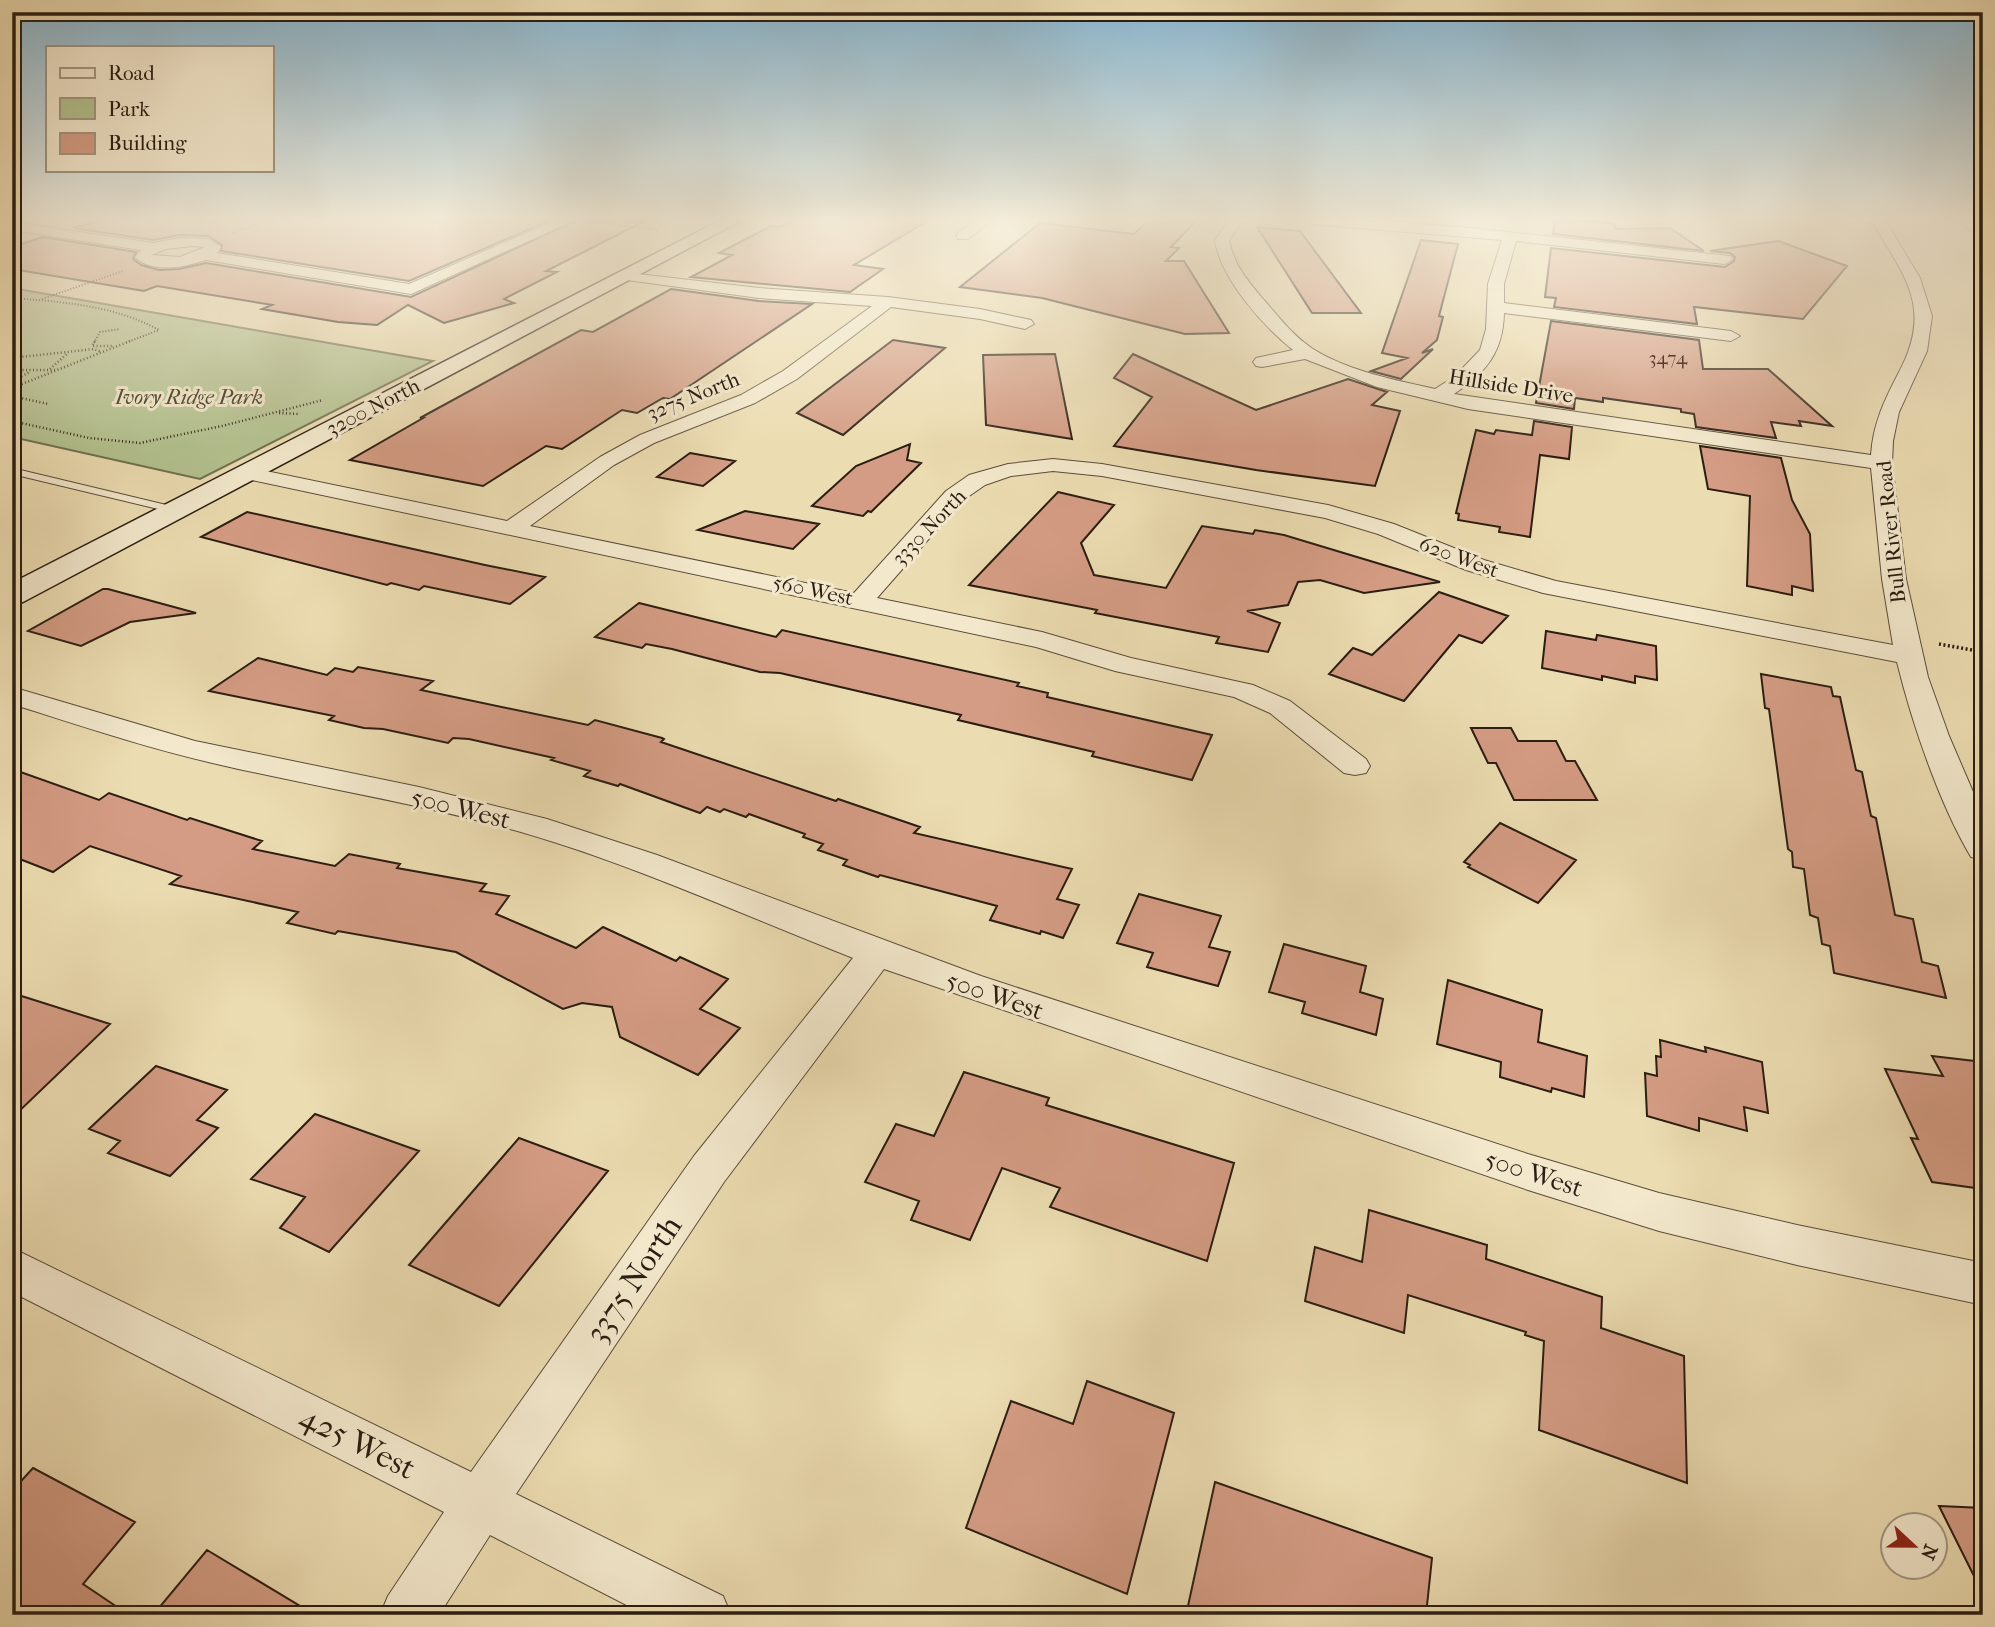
<svg xmlns="http://www.w3.org/2000/svg" width="1995" height="1627" viewBox="0 0 1995 1627" font-family="'IM FELL French Canon',serif">
	<rect width="100%" height="100%" fill="#ecdcb1"/>
	<filter id="stains"><feTurbulence type="fractalNoise" baseFrequency=".00286" numOctaves="4"/><feColorMatrix values="0 0 0 0 .2 0 0 0 0 .09 0 0 0 0 .02 0 0 0 .5 -.17"/></filter>
	<radialGradient id="worn" r=".72"><stop offset=".6" stop-color="#630" stop-opacity="0"/><stop offset="1" stop-color="#630" stop-opacity=".3"/></radialGradient>
	<!-- green -->
	<path fill="#b3c28f" stroke="#6f7050" stroke-width="2" d="M12,288L433,361L200,479L12,437Z"/>
	<!-- building -->
	<path fill="#d49c84" stroke="#2b1d12" stroke-width="2" d="M102,220H551L409,281L221,251L222,245L208,236L180,235L153,240L73,228Z
		M577,220H647L546,271L557,272L504,299L514,303L444,323L408,305L377,325L338,322L262,309L272,305L157,286L144,291L12,269V247L43,237L136,252L133,259L141,265L159,270L179,269L206,263L411,297Z
		M793,220H929L854,265L883,269L850,292L691,277L732,255L719,253L771,226L780,227Z
		M1149,220H1197L1171,247L1179,248L1166,261H1184L1229,333L1185,334L1042,298L960,287L1040,223L1134,234Z
		M1555,220L1602,222L1615,224V229L1670,228L1704,251L1553,234Z
		M1257,227L1300,231L1361,313H1312Z
		M1421,240L1458,244L1439,316L1443,317L1437,340L1422,353L1433,349L1401,379L1371,371L1407,358L1382,353Z
		M1778,241L1847,266L1803,319L1694,307L1697,324L1554,307L1556,298L1545,297L1551,248L1725,267L1734,261L1735,257L1730,253L1710,251Z
		M671,289L759,301L812,304L670,399L663,398L637,413L622,410L562,449L546,446L483,486L350,460L423,418H420L581,330L593,332Z
		M1551,321L1699,340L1703,369H1768L1832,426L1799,421L1801,426L1771,422L1776,438L1696,427L1694,414L1681,412V409L1603,398V402L1575,398L1574,409L1536,403Z
		M893,340L945,348L843,435L797,413Z
		M1055,354L1072,439L986,425L983,355Z
		M1133,354L1256,410L1348,379L1387,392L1372,405L1400,411L1375,486L1256,470L1114,446L1152,397L1114,378Z
		M1534,421L1572,427L1569,459L1540,455L1530,537L1499,532L1500,527L1458,520L1459,514L1456,513L1476,430L1494,434L1496,430L1532,435Z
		M910,444L907,460L921,463L871,512L868,511L863,516L812,506L856,466Z
		M1700,446L1781,458L1792,500L1810,534L1813,591L1792,586V595L1747,586L1750,496L1708,489Z
		M690,453L735,461L703,486L657,477Z
		M1058,492L1114,505L1081,543L1094,575L1166,588L1202,526L1253,534L1255,530L1284,535L1440,582L1364,593L1320,580L1298,582L1288,605L1247,611L1280,623L1268,652L1216,643L1219,637L1095,613L1097,610L969,585Z
		M745,511L819,524L793,549L698,530Z
		M247,512L485,565L545,577L510,604L424,586L419,590L391,583L387,585L201,537Z
		M103,589H108L196,613L130,622L81,646L28,631Z
		M1439,592L1508,616L1482,643L1459,635L1404,701L1329,674L1353,648L1372,655Z
		M639,603L776,637L782,630L1019,683L1017,686L1048,693L1047,697L1212,735L1192,780L1092,756L1094,752L958,720L961,715L780,673L760,672L672,649L646,644L642,648L595,637Z
		M1546,631L1596,640L1597,635L1656,646L1657,680L1635,676V683L1602,676V680L1542,668Z
		M258,658L327,675L335,668L353,672L358,667L433,681L421,690L588,725L595,720L662,738L664,739L661,742L836,801L838,799L920,827L914,833L1072,869L1057,899L1079,905L1063,938L1041,931L1040,934L990,920L997,906L880,875L878,877L843,865L847,860L818,850L823,844L803,837L805,834L749,814L746,817L724,809L720,812L707,807L700,813L620,784L618,786L584,776L590,771L551,760L554,758L469,739L453,738L448,743L383,729L364,728L329,720L334,716L209,691Z
		M1761,674L1831,687L1833,696L1840,697L1856,770L1862,772L1871,816L1876,818L1895,915L1913,919L1922,962L1938,966L1946,998L1834,973L1830,946L1822,944L1818,918L1810,915L1804,869L1793,867L1792,852L1788,849L1769,709L1765,708Z
		M1471,728H1511L1518,741H1556L1566,761H1575L1597,800H1514L1496,763H1488Z
		M12,769L99,800L109,793L187,820L190,818L262,841L253,849L335,866L349,854L400,864L397,868L486,884L480,891L509,896L496,914L576,948L603,927L676,961L680,957L728,979L700,1009L740,1028L698,1075L620,1037L612,1007L582,1003L563,1009L456,952L338,931L335,934L287,923L298,912L170,884L181,876L90,846L53,872L12,856Z
		M1500,823L1576,860L1538,903L1468,867L1470,865L1464,862Z
		M1139,894L1221,916L1209,947L1230,952L1218,986L1147,967L1153,953L1117,943Z
		M1284,944L1366,966L1360,992L1383,999L1376,1035L1302,1013L1305,1002L1269,992Z
		M1448,980L1542,1010L1538,1042L1587,1056L1584,1097L1552,1088L1551,1092L1500,1077L1501,1062L1437,1044Z
		M12,993L110,1024L12,1118Z
		M1660,1040L1706,1052L1705,1047L1762,1062L1768,1113L1744,1107L1747,1131L1699,1118V1131L1647,1116L1645,1073L1657,1076L1656,1056L1661,1057Z
		M1932,1056L1983,1062V1189L1932,1182L1911,1138L1918,1139L1885,1069L1943,1076Z
		M156,1066L227,1090L197,1120L218,1128L170,1176L108,1153L120,1141L89,1129Z
		M964,1072L1049,1098L1046,1105L1234,1163L1207,1261L1050,1207L1060,1188L1002,1168L970,1240L911,1220L919,1201L865,1182L896,1124L934,1136Z
		M315,1114L419,1151L329,1252L280,1228L305,1197L251,1179Z
		M519,1138L608,1171L499,1306L409,1265Z
		M1369,1210L1487,1245L1486,1259L1602,1297L1601,1328L1684,1356L1687,1483L1539,1430L1544,1341L1525,1335L1526,1332L1408,1295L1404,1333L1305,1301L1315,1247L1362,1262Z
		M1087,1381L1174,1413L1127,1594L966,1528L1011,1401L1073,1424Z
		M33,1468L135,1522L83,1584L129,1615H12V1491Z
		M1215,1482L1432,1558L1426,1615H1210L1188,1606Z
		M1939,1506L1983,1508V1594Z
		M207,1550L315,1615H153Z"/>
	<g fill="none" stroke-linecap="round" stroke-linejoin="round">
		<defs>
			<path id="lane" d="M12,468L179,508L181,510L175,513L12,474Z"/>
			<path id="street" d="M557,220H575L411,294L206,260C185,267 152,274 135,257L141,250L12,230V222L153,243L180,238L208,239L221,247L217,253L409,284ZM193,246L205,247L180,257L152,255L165,249Z
				M976,220H992L968,239H958L956,236L958,233Z
				M1229,220H1243L1229,240C1234,265 1247,280 1263,299C1279,317 1293,336 1313,349C1348,371 1395,380 1435,389L1454,377L1480,350L1486,329L1488,284L1502,240L1312,224L1305,220H1364L1460,227L1730,256L1733,259L1725,264L1516,241L1504,284V303L1731,331L1740,336L1731,341L1504,313C1503,352 1486,373 1454,394L1871,455C1873,424 1884,401 1898,374C1934,308 1905,277 1871,220H1885L1920,278L1932,316L1927,351L1899,412L1893,441L1892,463L1906,579L1928,677L1949,736L1983,815V860L1971,857C1939,803 1912,723 1897,662L1543,593L1466,570L1378,534L1325,518L1102,476L1053,471L1011,476L985,485L962,501L877,598L1042,632L1131,658L1253,685L1290,701L1366,759L1370,766L1366,773L1355,775L1344,773L1270,713L1234,697L1115,671L1036,647L247,479L239,478L236,473L239,468L247,467L507,521L600,457L640,435L741,395L783,371L872,306L759,298L627,280L619,275L621,272L759,288L888,297L980,309L1031,320L1034,324L1025,329L980,319L891,307L797,379L755,403L654,443L614,465L530,526L854,593L946,491L969,475L1008,464L1053,459L1102,464L1328,505L1394,524L1484,560L1556,581L1893,645L1882,579L1871,468L1468,409L1377,387L1305,359L1262,367L1256,366L1253,362L1256,358L1293,350C1263,326 1220,278 1215,240Z
				M12,687L195,741L419,787L547,819L657,855L981,976L1528,1154L1659,1193L1797,1225L1983,1263V1305L1797,1265L1659,1231L1528,1190L884,969L724,1182L516,1494L723,1596L731,1615H646L490,1535L439,1615H380L388,1596L444,1512L12,1292V1248L471,1472L694,1156L853,958C743,915 635,865 521,832C422,804 321,788 221,765C150,749 81,726 12,704Z"/>
			<path id="secondary" d="M721,220H742L23,602L12,604V583Z"/>
		</defs>
		<!-- lane casing -->
		<use href="#lane" stroke="#5b4d3a" stroke-width="2"/>
		<!-- street casing -->
		<use href="#street" stroke="#5b4d3a" stroke-width="2"/>
		<!-- secondary casing -->
		<use href="#secondary" stroke="#2b1d12" stroke-width="3"/>
		<!-- path-far2 -->
		<path stroke="#2b1d12" stroke-width="2" stroke-dasharray="1 2" stroke-linecap="butt" d="M1957,220L1983,241
			M591,222L658,230
			M232,233L271,220
			M12,298C63,302 113,305 159,330L125,343
			M42,299L123,271
			M94,343L100,332L120,329"/>
		<!-- path-far1 -->
		<path stroke="#2b1d12" stroke-width="2.5" stroke-dasharray="1 2.5" stroke-linecap="butt" d="M95,341L92,346H113
			M12,358L94,349L101,352
			M50,369L68,353
			M12,370H55
			M12,381L30,372
			M12,388L130,341
			M12,396L48,404
			M279,413L299,414
			M12,421L89,438L140,443L222,426L323,400"/>
		<!-- path -->
		<path stroke="#2b1d12" stroke-width="3.5" stroke-dasharray="2 2.5" stroke-linecap="butt" d="M1939,644L1983,652"/>
		<!-- lane -->
		<use href="#lane" fill="#f3e8cc" fill-rule="evenodd"/>
		<!-- street -->
		<use href="#street" fill="#f3e8cc" fill-rule="evenodd"/>
		<!-- secondary -->
		<use href="#secondary" fill="#f3e8cc" fill-rule="evenodd"/>
	</g>
	<!-- sky -->
	<linearGradient id="sky" x2="0" y2="1"><stop stop-color="#88b7d2"/><stop offset="0.49" stop-color="#f6efdc"/><stop offset="1" stop-color="#f6efdc" stop-opacity="0"/></linearGradient>
	<rect width="1995" height="447" fill="url(#sky)"/>
	<g text-anchor="middle" stroke-width="6" stroke-linejoin="round" paint-order="stroke">
		<!-- far-number labels -->
		<g font-size="19" fill="#553d2e">
			<text x="1668" y="364">3474</text>
		</g>
		<!-- far-street labels -->
		<g font-size="21" fill="#2b1d12" stroke="#f3e8cc">
			<text transform="translate(1511 386) rotate(9)" y="7">Hillside Drive</text>
			<text transform="translate(693 396) rotate(-22)" y="7">3275 North</text>
			<text transform="translate(373 407) rotate(-27)" y="7">3200 North</text>
			<text transform="translate(929 527) rotate(-46)" y="7">3330 North</text>
			<text transform="translate(1891 532) rotate(-96)" y="7">Bull River Road</text>
			<text transform="translate(1459 557) rotate(20)" y="7">620 West</text>
			<text transform="translate(813 590) rotate(12)" y="7">560 West</text>
		</g>
		<!-- far-park labels -->
		<g font-size="21" font-style="italic" fill="#544f38" stroke="#f3e8cc">
			<text x="189" y="404">Ivory Ridge Park</text>
		</g>
		<!-- street labels -->
		<g font-size="26" fill="#2b1d12" stroke="#f3e8cc">
			<text transform="translate(461 808) rotate(14)" y="9">500 West</text>
			<text transform="translate(995 995) rotate(19)" y="9">500 West</text>
			<text transform="translate(1534 1173) rotate(18)" y="9">500 West</text>
		</g>
		<!-- near-street labels -->
		<g font-size="32" fill="#2b1d12" stroke="#f3e8cc">
			<text transform="translate(633 1279) rotate(-56)" y="11">3375 North</text>
			<text transform="translate(358 1442) rotate(27)" y="11">425 West</text>
		</g>
	</g>
	<!-- margin -->
	<rect width="1995" height="1627" fill="none" stroke="#ecdcb1" stroke-width="42"/>
	<rect x="14" y="14" width="1967" height="1599" fill="none" stroke="#2b1d12" stroke-width="3.5"/>
	<rect x="21" y="21" width="1953" height="1585" fill="none" stroke="#2b1d12" stroke-width="2"/>
	<!-- legend -->
	<rect x="46" y="46" width="228" height="126" fill="#f3e8cc" stroke="#a39782" stroke-width="2"/>
	<rect x="60" y="68" width="35" height="10" fill="#f3e8cc" stroke="#a39782" stroke-width="2"/>
	<text x="108" y="80" font-size="21" fill="#2b1d12">Road</text>
	<rect x="60" y="98" width="35" height="21" fill="#b3c28f" stroke="#a39782" stroke-width="2"/>
	<text x="108" y="116" font-size="21" fill="#2b1d12">Park</text>
	<rect x="60" y="133" width="35" height="21" fill="#d49c84" stroke="#a39782" stroke-width="2"/>
	<text x="108" y="150" font-size="21" fill="#2b1d12">Building</text>
	<!-- north arrow -->
	<g transform="translate(1914 1546) rotate(112)"><circle r="33" fill="#f3e8cc" stroke="#a39782" stroke-width="2"/>
	<path d="M0-5L12 26L0 18L-12 26Z" fill="#8f2418"/>
	<text y="-10" font-size="19" font-weight="bold" text-anchor="middle" fill="#2b1d12">N</text>
	</g>
	<rect width="100%" height="100%" filter="url(#stains)"/>
	<rect width="100%" height="100%" fill="url(#worn)"/>
</svg>
